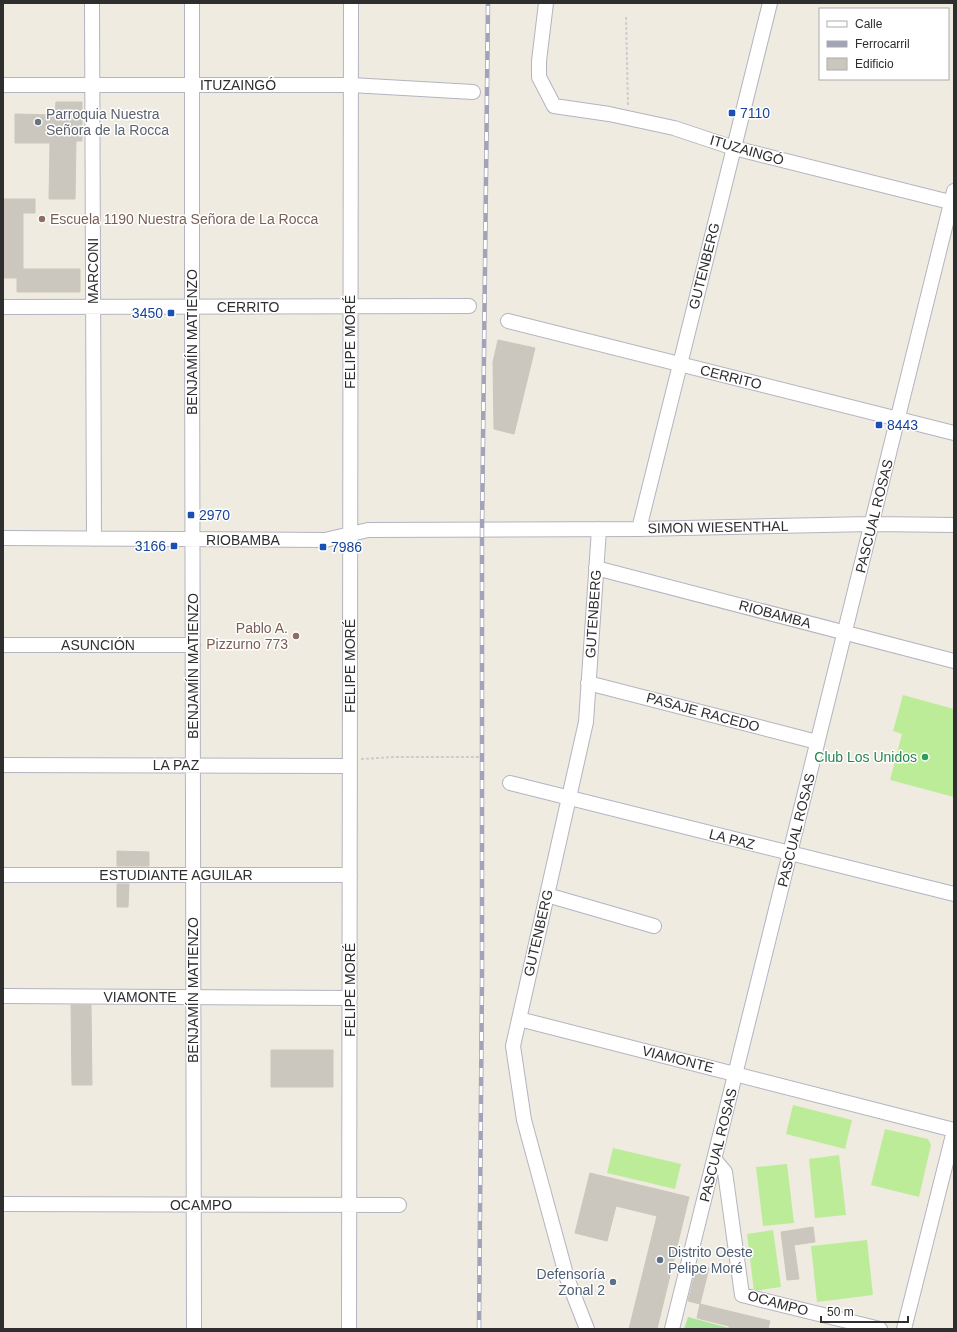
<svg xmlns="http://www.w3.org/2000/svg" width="957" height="1332" viewBox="0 0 957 1332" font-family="Arial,sans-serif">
	<rect width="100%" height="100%" fill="#efebe0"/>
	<!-- green -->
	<path fill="#abe59d" d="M688,1317L733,1329H684Z"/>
	<!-- pitch -->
	<path fill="#bdec99" d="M903,695L954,709V797L890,780L902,734L893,731Z
		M793,1105L852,1120L845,1149L786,1134Z
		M885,1129L928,1139L931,1145L919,1197L871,1185Z
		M613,1148L681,1164L675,1189L607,1173Z
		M839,1155L846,1215L815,1218L809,1159Z
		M787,1164L794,1223L763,1226L756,1167Z
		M773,1230L781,1287L754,1291L747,1234Z
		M867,1240L873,1295L817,1302L811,1246Z"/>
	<!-- building -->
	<path fill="#cbc7bf" stroke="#cbc7b9" d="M56,102H82V141H76L75,199H49L50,143H15V114L55,115Z
		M3,199H35V213H23V269H80V292H17V278H3Z
		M498,340L535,348L514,434L494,429L493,362Z
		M117,851L149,852V866H117Z
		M117,884H129L128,907H117Z
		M71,1005H91L92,1085H72Z
		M271,1050H333V1087H271Z
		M590,1173L689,1197L657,1329H629L657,1216L616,1206L607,1241L575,1233Z
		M813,1227L815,1242L794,1245L799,1279L787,1280L781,1232Z
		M697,1265L709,1268L700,1304L688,1301Z
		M700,1304L770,1321L768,1329H735L729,1328V1326L697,1318Z"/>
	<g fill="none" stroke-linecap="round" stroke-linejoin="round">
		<defs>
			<path id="minor" d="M92,3L94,539
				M192,3V307L194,1329
				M546,3L539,61V77L554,106L609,114L674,128L734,148L954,203
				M3,85H351L473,92
				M3,307L469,306
				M508,321L954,433
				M639,529L770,3
				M3,538L325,540L368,530L639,529L872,524L954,525
				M596,568L954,661
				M3,645H193
				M588,683L817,742
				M3,765L350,766
				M510,783L954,894
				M3,875H350
				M547,895L654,926
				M3,996L350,998
				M519,1019L954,1130
				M714,1159L725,1172L742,1295L880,1329
				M3,1204L399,1205
				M349,1329L351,3
				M587,1329L567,1278L524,1120L513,1046L586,722L599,529
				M672,1329L954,191
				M904,1329L954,1131"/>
		</defs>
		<!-- minor casing -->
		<use href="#minor" stroke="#b4b4c1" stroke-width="16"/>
		<!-- path -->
		<path stroke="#cdcdcd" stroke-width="2" stroke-dasharray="3 2" stroke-linecap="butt" d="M626,17L628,105
			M361,759L395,757H480"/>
		<!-- minor -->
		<use href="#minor" stroke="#fff" stroke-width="14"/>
		<defs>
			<path id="rail" d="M479,1329L482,979V530L488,3"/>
		</defs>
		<!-- rail casing -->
		<use href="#rail" stroke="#a2a2b8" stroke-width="4.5"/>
		<!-- rail -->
		<use href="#rail" stroke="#fff" stroke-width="3" stroke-dasharray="9" stroke-linecap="butt"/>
	</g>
	<!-- markers -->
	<g fill="#1a4fb4" stroke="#fff" stroke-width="1.5">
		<rect x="728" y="109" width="8" height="8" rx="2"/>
		<rect x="167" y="309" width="8" height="8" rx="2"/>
		<rect x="875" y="421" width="8" height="8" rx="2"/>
		<rect x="187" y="511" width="8" height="8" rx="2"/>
		<rect x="170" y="542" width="8" height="8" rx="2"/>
		<rect x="319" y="543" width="8" height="8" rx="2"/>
	</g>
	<circle fill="#6b7280" stroke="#fff" stroke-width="1.5" cx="38" cy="122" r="4"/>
	<g fill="#8d6e63" stroke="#fff" stroke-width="1.5">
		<circle cx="42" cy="219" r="4"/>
		<circle cx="296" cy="636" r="4"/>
	</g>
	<circle fill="#2e9e5b" stroke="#fff" stroke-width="1.5" cx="925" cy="757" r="4"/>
	<g fill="#5c6f8a" stroke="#fff" stroke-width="1.5">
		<circle cx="660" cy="1260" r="4"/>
		<circle cx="613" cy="1282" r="4"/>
	</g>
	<g text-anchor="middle" stroke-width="3" stroke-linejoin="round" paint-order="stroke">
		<!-- street labels -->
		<g font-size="14" fill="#2e2e2e" stroke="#fff">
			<text x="238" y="90">ITUZAINGÓ</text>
			<text transform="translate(747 150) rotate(16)" y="5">ITUZAINGÓ</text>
			<text transform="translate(704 266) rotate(-76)" y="5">GUTENBERG</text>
			<text transform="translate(93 271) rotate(-90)" y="5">MARCONI</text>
			<text x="248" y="312">CERRITO</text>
			<text transform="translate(192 342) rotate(-90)" y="5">BENJAMÍN MATIENZO</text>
			<text transform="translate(350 342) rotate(-90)" y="5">FELIPE MORÉ</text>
			<text transform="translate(731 377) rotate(14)" y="5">CERRITO</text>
			<text transform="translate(874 516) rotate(-76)" y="5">PASCUAL ROSAS</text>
			<text transform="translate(718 527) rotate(-1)" y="5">SIMON WIESENTHAL</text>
			<text x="243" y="545">RIOBAMBA</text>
			<text transform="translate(593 614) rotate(-86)" y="5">GUTENBERG</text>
			<text transform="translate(775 614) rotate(15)" y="5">RIOBAMBA</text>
			<text x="98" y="650">ASUNCIÓN</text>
			<text transform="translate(193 666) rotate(-90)" y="5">BENJAMÍN MATIENZO</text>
			<text transform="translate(350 666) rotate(-90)" y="5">FELIPE MORÉ</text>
			<text transform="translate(703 712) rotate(15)" y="5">PASAJE RACEDO</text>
			<text x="176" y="770">LA PAZ</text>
			<text transform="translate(796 830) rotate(-76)" y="5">PASCUAL ROSAS</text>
			<text transform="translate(732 839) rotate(14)" y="5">LA PAZ</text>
			<text x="176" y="880">ESTUDIANTE AGUILAR</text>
			<text transform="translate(538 933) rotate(-77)" y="5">GUTENBERG</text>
			<text transform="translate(193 990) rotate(-90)" y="5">BENJAMÍN MATIENZO</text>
			<text transform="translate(350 990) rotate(-90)" y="5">FELIPE MORÉ</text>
			<text x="140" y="1002">VIAMONTE</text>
			<text transform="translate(678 1059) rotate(14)" y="5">VIAMONTE</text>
			<text transform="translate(718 1145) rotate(-76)" y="5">PASCUAL ROSAS</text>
			<text x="201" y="1210">OCAMPO</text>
			<text transform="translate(778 1303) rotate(15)" y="5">OCAMPO</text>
		</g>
		<!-- transit labels -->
		<g font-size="14" fill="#164399" stroke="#fff" text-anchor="start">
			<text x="740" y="118">7110</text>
			<text x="163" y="318" text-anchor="end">3450</text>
			<text x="887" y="430">8443</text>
			<text x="199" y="520">2970</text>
			<text x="166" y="551" text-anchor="end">3166</text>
			<text x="331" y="552">7986</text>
		</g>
		<!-- worship labels -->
		<g font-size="14" fill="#5b616d" stroke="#fff" text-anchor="start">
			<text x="46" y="119">Parroquia Nuestra<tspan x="46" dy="16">Señora de la Rocca</tspan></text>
		</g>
		<!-- education labels -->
		<g font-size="14" fill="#785e54" stroke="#fff" text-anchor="start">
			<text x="50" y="224">Escuela 1190 Nuestra Señora de La Rocca</text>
			<text x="288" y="633" text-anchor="end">Pablo A.<tspan x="288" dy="16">Pizzurno 773</tspan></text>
		</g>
		<!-- leisure labels -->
		<g font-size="14" fill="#27864d" stroke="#fff" text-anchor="end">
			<text x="917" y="762">Club Los Unidos</text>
		</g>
		<!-- service labels -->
		<g font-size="14" fill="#4e5e75" stroke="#fff" text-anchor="start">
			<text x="668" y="1257">Distrito Oeste<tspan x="668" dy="16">Pelipe Moré</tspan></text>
			<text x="605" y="1279" text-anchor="end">Defensoría<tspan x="605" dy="16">Zonal 2</tspan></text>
		</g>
	</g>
	<!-- border -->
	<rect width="957" height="1332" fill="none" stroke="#2e2e2e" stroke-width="8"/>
	<!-- legend -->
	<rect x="819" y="8" width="130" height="72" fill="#ffffff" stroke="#ababab"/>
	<rect x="827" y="21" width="20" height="6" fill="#ffffff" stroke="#ababab"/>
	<text x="855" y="28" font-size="12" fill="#2e2e2e">Calle</text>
	<rect x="827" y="41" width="20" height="6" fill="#a2a2b8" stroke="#ababab"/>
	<text x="855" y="48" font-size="12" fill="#2e2e2e">Ferrocarril</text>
	<rect x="827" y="58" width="20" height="12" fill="#cbc7bf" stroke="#ababab"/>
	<text x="855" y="68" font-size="12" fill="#2e2e2e">Edificio</text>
	<!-- scale -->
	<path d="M821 1316v6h87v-6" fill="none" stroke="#2e2e2e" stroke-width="2"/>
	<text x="827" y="1316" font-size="12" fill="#2e2e2e" stroke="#ffffff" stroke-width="3" paint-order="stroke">50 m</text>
</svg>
